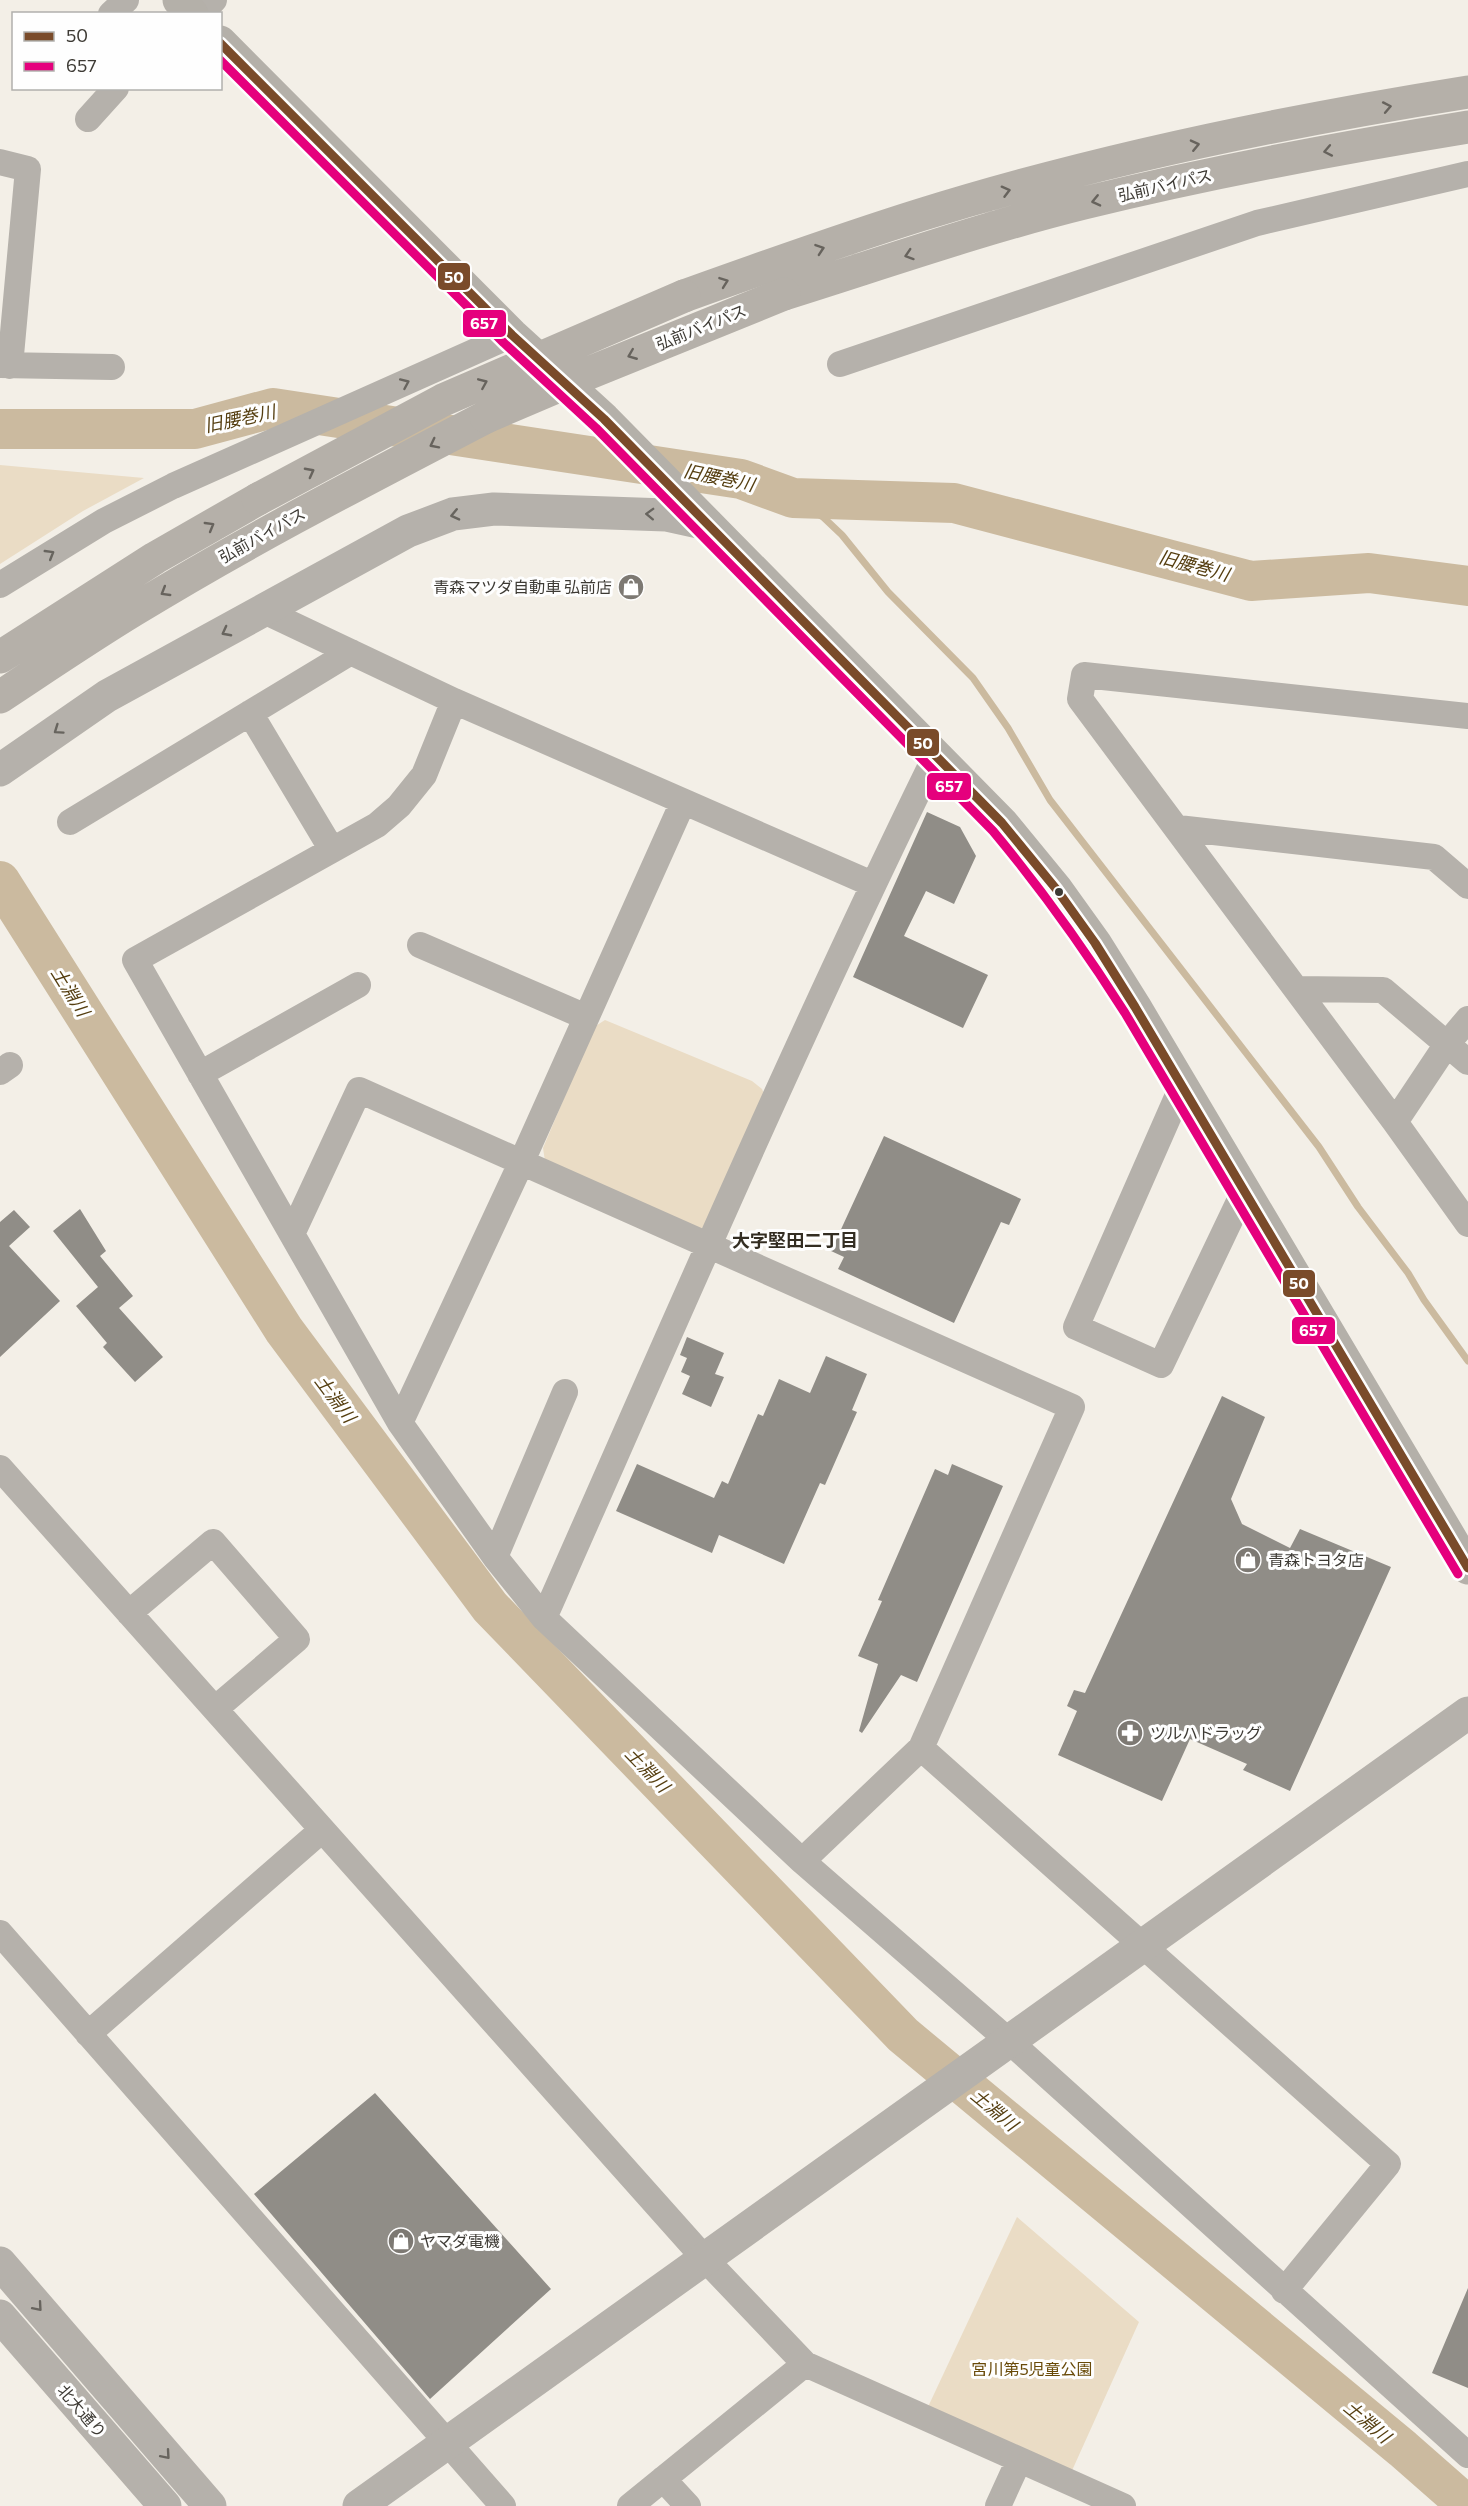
<svg xmlns="http://www.w3.org/2000/svg" width="1468" height="2506" viewBox="0 0 1468 2506" font-family="Commissioner,'Noto Sans JP',sans-serif">
	<rect width="100%" height="100%" fill="#f3efe7"/>
	<!-- green -->
	<path fill="#eadcc5" d="M0,465L144,478L83,511L0,564Z
		M605,1020L752,1081L762,1089L766,1099L712,1223L700,1229L545,1161L543,1148L594,1027Z
		M1017,2217L1139,2322L1070,2475L927,2409Z"/>
	<g fill="none" stroke-linecap="round" stroke-linejoin="round">
		<!-- stream -->
		<path stroke="#cbba9f" stroke-width="7" d="M793,498L823,517L842,535L888,592L973,678L1008,728L1050,800L1319,1147L1358,1207L1408,1273L1424,1300L1468,1361"/>
		<!-- river -->
		<path stroke="#cbba9f" stroke-width="40" d="M0,429H195L273,408L741,479L793,498L954,503L1251,581L1369,573L1468,586
			M0,881L284,1330L490,1607L903,2035L1403,2449L1468,2506"/>
	</g>
	<!-- building -->
	<path fill="#908d87" d="M927,812L960,827L976,856L954,904L926,891L904,936L988,975L963,1028L853,977Z
		M884,1136L1021,1199L1009,1225L1001,1222L954,1323L838,1269L844,1257L831,1251Z
		M80,1209L106,1251L100,1256L133,1296L119,1308L163,1357L135,1382L103,1347L107,1343L76,1306L98,1287L53,1231Z
		M14,1210L30,1227L9,1246L60,1301L0,1357V1222Z
		M687,1337L724,1353L715,1374L724,1377L711,1407L682,1394L690,1376L681,1372L687,1358L680,1355Z
		M826,1356L867,1374L852,1410L857,1412L825,1485L820,1483L784,1564L719,1535L712,1553L616,1511L637,1464L714,1498L722,1481L728,1484L758,1414L763,1416L779,1379L810,1393Z
		M1222,1396L1265,1417L1231,1499L1242,1524L1290,1548L1300,1529L1391,1567L1290,1791L1243,1770L1247,1764L1190,1739L1162,1801L1058,1755L1077,1711L1067,1706L1074,1690L1085,1693Z
		M952,1464L1003,1486L917,1682L901,1675L862,1733L859,1731L878,1664L858,1656L882,1601L878,1600L935,1469L948,1475Z
		M375,2093L551,2289L430,2399L254,2194Z
		M1468,2288V2388L1432,2373Z"/>
	<g fill="none" stroke-linecap="round" stroke-linejoin="round">
		<!-- minor -->
		<path stroke="#b5b1ab" stroke-width="26" d="M111,14L126,0
			M201,14L214,0
			M88,119L116,88
			M0,162L28,169L10,366
			M840,364L1257,223L1468,174
			M0,365L112,367
			M0,585L104,521L173,486L512,335
			M264,611L454,701L872,884
			M454,701L424,775L399,806L377,825L135,960L400,1423L495,1557L544,1618L802,1861L1009,2041L1468,2455
			M250,713L332,850
			M1468,716L1084,675L1080,699L1395,1122L1468,1224
			M70,822L351,652
			M1178,828L1434,857L1468,886
			M420,945L586,1017
			M1296,989L1383,990L1468,1062
			M0,1072L10,1065
			M200,1074L358,985
			M1182,1086L1076,1327L1161,1365L1244,1191
			M1395,1122L1447,1044L1468,1019
			M292,1234L359,1090L1072,1407L921,1748L802,1861
			M400,1423L522,1161L683,802
			M0,1468L705,2259L805,2364L1123,2506
			M495,1557L565,1392
			M129,1613L213,1542L297,1639L215,1709
			M544,1618C672,1329 797,1038 936,755
			M921,1748L1388,2164L1284,2291
			M0,1933L503,2506
			M88,2034L322,1830
			M663,2479L688,2506
			M630,2506L805,2364
			M998,2506L1019,2460"/>
		<!-- tertiary -->
		<path stroke="#b5b1ab" stroke-width="33" d="M0,770L107,696L408,531L453,514L494,509L666,515L707,524
			M0,2263L210,2506
			M0,2316L165,2506
			M359,2506L1468,1713"/>
		<!-- secondary -->
		<path stroke="#b4b0a9" stroke-width="33" d="M179,0L192,14
			M220,42L512,335L604,419L1002,823L1057,890L1095,943L1135,1007L1468,1568"/>
		<!-- trunk -->
		<path stroke="#b5b0a9" stroke-width="33" d="M784,294C883,263 983,228 1084,203C1211,172 1339,148 1468,127
			M684,296C762,268 840,240 920,215C1096,160 1286,121 1468,92
			M0,657L155,558L258,499
			M0,697C44,668 88,638 134,610C248,540 367,479 486,417"/>
		<!-- trunk-bridge -->
		<path stroke="#b5b0a9" stroke-width="33" d="M486,417L589,373L784,294
			M258,499L443,400L684,296"/>
		<defs>
			<path id="bus-1" d="M220,43L512,335L604,419L1002,823L1057,890L1095,943L1135,1007L1468,1568"/>
			<path id="bus-2" d="M220,60L504,343L596,428L993,831C1043,891 1083,947 1125,1013L1458,1574"/>
		</defs>
		<!-- bus-1 casing -->
		<use href="#bus-1" stroke="#fefefe" stroke-width="14"/>
		<!-- bus-2 casing -->
		<use href="#bus-2" stroke="#fefefe" stroke-width="14"/>
		<!-- bus-1 -->
		<use href="#bus-1" stroke="#7a4b2a" stroke-width="9"/>
		<!-- bus-2 -->
		<use href="#bus-2" stroke="#e5007d" stroke-width="9"/>
	</g>
	<!-- one-way arrows -->
	<defs><path id="oneway-chevron" d="M-2-3.5L2.5 0L-2 3.5" fill="none" stroke-width="1.6" stroke-linecap="round" stroke-linejoin="round" transform="scale(1.5)"/></defs>
	<g stroke="#67635d">
		<use href="#oneway-chevron" transform="translate(1387 107) rotate(-11)"/>
		<use href="#oneway-chevron" transform="translate(1195 145) rotate(-13)"/>
		<use href="#oneway-chevron" transform="translate(1328 151) rotate(169)"/>
		<use href="#oneway-chevron" transform="translate(1006 191) rotate(-15)"/>
		<use href="#oneway-chevron" transform="translate(1096 201) rotate(167)"/>
		<use href="#oneway-chevron" transform="translate(820 249) rotate(-19)"/>
		<use href="#oneway-chevron" transform="translate(909 255) rotate(162)"/>
		<use href="#oneway-chevron" transform="translate(724 282) rotate(-20)"/>
		<use href="#oneway-chevron" transform="translate(632 355) rotate(158)"/>
		<use href="#oneway-chevron" transform="translate(483 383) rotate(-23)"/>
		<use href="#oneway-chevron" transform="translate(434 444) rotate(153)"/>
		<use href="#oneway-chevron" transform="translate(310 472) rotate(-28)"/>
		<use href="#oneway-chevron" transform="translate(210 526) rotate(-30)"/>
		<use href="#oneway-chevron" transform="translate(165 592) rotate(149)"/>
	</g>
	<g stroke="#67645e">
		<use href="#oneway-chevron" transform="translate(405 383) rotate(-24)"/>
		<use href="#oneway-chevron" transform="translate(650 514) rotate(-178)"/>
		<use href="#oneway-chevron" transform="translate(455 515) rotate(167)"/>
		<use href="#oneway-chevron" transform="translate(50 554) rotate(-31)"/>
		<use href="#oneway-chevron" transform="translate(226 632) rotate(152)"/>
		<use href="#oneway-chevron" transform="translate(58 730) rotate(145)"/>
		<use href="#oneway-chevron" transform="translate(38 2307) rotate(49)"/>
		<use href="#oneway-chevron" transform="translate(166 2455) rotate(49)"/>
	</g>
	<!-- icons -->
	<defs>
		<symbol id="shop-disc" viewBox="-11 -11 22 22"><circle r="9.5" fill="#7d7973" stroke="#fefefe"/><path d="M-5-2.5h2.3a2.7 3.5 0 0 1 5.4 0H5L5.5 6h-11ZM-1.5-2.5h3a1.5 2.3 0 0 0-3 0Z" fill="#fff"/></symbol>
		<symbol id="pharmacy-disc" viewBox="-11 -11 22 22"><circle r="9.5" fill="#7d7973" stroke="#fefefe"/><path d="M-2-6h4v4h4v4h-4v4h-4v-4h-4v-4h4Z" fill="#fff"/></symbol>
	</defs>
	<g fill-rule="evenodd">
		<use href="#shop-disc" x="616" y="572" width="30" height="30"/>
		<use href="#shop-disc" x="1233" y="1545" width="30" height="30"/>
		<use href="#pharmacy-disc" x="1115" y="1718" width="30" height="30"/>
		<use href="#shop-disc" x="386" y="2226" width="30" height="30"/>
	</g>
	<!-- markers -->
	<circle fill="#3d3a34" stroke="#fefefe" stroke-width="2" cx="1059" cy="892" r="5"/>
	<g text-anchor="middle" stroke-width="6" stroke-linejoin="round" paint-order="stroke">
		<!-- street labels -->
		<g font-size="16" fill="#3d3a34" stroke="#fefefe">
			<text transform="translate(1165 185) rotate(-13)" y="6">弘前バイパス</text>
			<text transform="translate(701 327) rotate(-22)" y="6">弘前バイパス</text>
			<text transform="translate(262 535) rotate(-29)" y="6">弘前バイパス</text>
			<text transform="translate(82 2411) rotate(49)" y="6">北大通り</text>
		</g>
		<!-- poi labels -->
		<g font-size="16" fill="#3d3a34" stroke="#fefefe" text-anchor="start">
			<text x="612" y="593" text-anchor="end">青森マツダ自動車 弘前店</text>
			<text x="1268" y="1566">青森トヨタ店</text>
			<text x="1150" y="1739">ツルハドラッグ</text>
			<text x="420" y="2247">ヤマダ電機</text>
		</g>
		<!-- park labels -->
		<g font-size="16" fill="#694a08" stroke="#fefefe">
			<text x="1032" y="2375">宮川第5児童公園</text>
		</g>
		<!-- water labels -->
		<g font-size="18" font-style="italic" fill="#553e10" stroke="#fefefe">
			<text transform="translate(240 419) rotate(-12)" y="6">旧腰巻川</text>
			<text transform="translate(719 478) rotate(12)" y="6">旧腰巻川</text>
			<text transform="translate(1194 566) rotate(15)" y="6">旧腰巻川</text>
			<text transform="translate(70 992) rotate(58)" y="6">土淵川</text>
			<text transform="translate(335 1399) rotate(53)" y="6">土淵川</text>
			<text transform="translate(647 1770) rotate(46)" y="6">土淵川</text>
			<text transform="translate(994 2110) rotate(40)" y="6">土淵川</text>
			<text transform="translate(1367 2422) rotate(40)" y="6">土淵川</text>
		</g>
		<!-- neighbourhood labels -->
		<g font-size="18" font-weight="bold" fill="#332d22" stroke="#fefefe">
			<text x="795" y="1247">大字堅田二丁目</text>
		</g>
	</g>
	<g stroke="#fefefe" stroke-width="2">
		<rect x="437" y="262" width="34" height="29" rx="6" fill="#7a4b2a"/>
		<rect x="462" y="309" width="45" height="29" rx="6" fill="#e5007d"/>
		<rect x="906" y="728" width="34" height="29" rx="6" fill="#7a4b2a"/>
		<rect x="926" y="772" width="46" height="29" rx="6" fill="#e5007d"/>
		<rect x="1282" y="1269" width="34" height="29" rx="6" fill="#7a4b2a"/>
		<rect x="1291" y="1316" width="45" height="29" rx="6" fill="#e5007d"/>
	</g>
	<g font-size="16" text-anchor="middle" font-weight="bold" fill="#fff">
		<text x="454" y="283">50</text>
		<text x="484" y="329">657</text>
		<text x="923" y="749">50</text>
		<text x="949" y="792">657</text>
		<text x="1299" y="1289">50</text>
		<text x="1313" y="1336">657</text>
	</g>
	<!-- legend -->
	<rect x="12" y="12" width="210" height="78" fill="#fefefe" stroke="#b1b0ad" stroke-width="1.5"/>
	<rect x="24" y="32" width="30" height="9" fill="#7a4b2a" stroke="#b1b0ad" stroke-width="1.5"/>
	<text x="66" y="42" font-size="18" fill="#3d3a34">50</text>
	<rect x="24" y="62" width="30" height="9" fill="#e5007d" stroke="#b1b0ad" stroke-width="1.5"/>
	<text x="66" y="72" font-size="18" fill="#3d3a34">657</text>
</svg>
